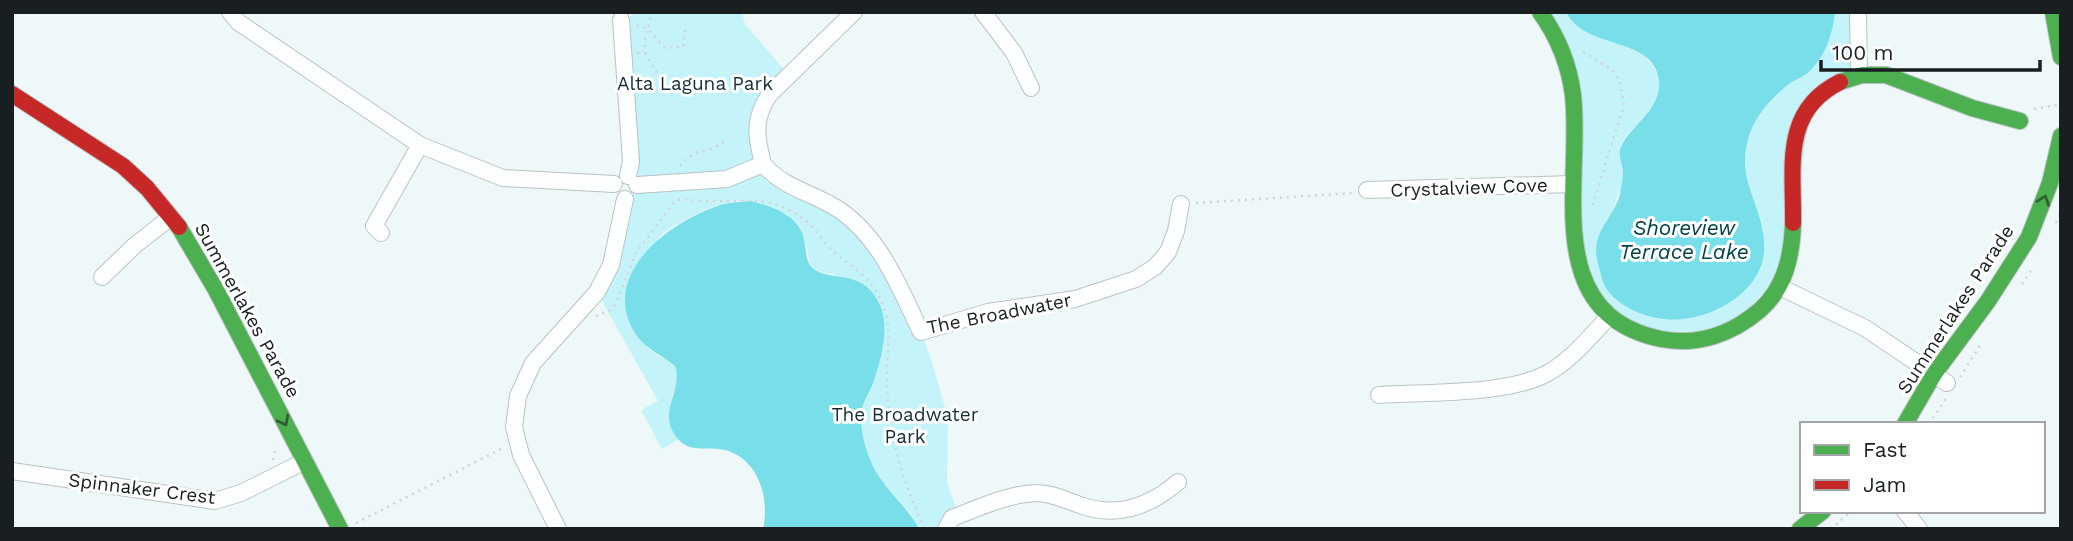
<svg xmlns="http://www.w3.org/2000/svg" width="2073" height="541" viewBox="0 0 2073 541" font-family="'Work Sans',sans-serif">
	<rect width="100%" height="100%" fill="#eff8f9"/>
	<!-- green -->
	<path fill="#c4f4fa" d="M639,12H742L745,24L789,75L760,109L763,164L866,233L921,332L930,356L948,418L947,484L959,515L946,529H919L910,513L879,478L869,457L862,434L860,415L882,353L834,274C800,273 813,253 802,234C792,215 775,206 755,202C725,196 689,216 665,232C658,237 653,246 648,253C634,272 619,291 629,316C633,326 644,345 652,352C659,357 668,360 675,366C680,380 675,386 671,400C668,411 672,431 679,439L662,449L641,410L658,401L597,292L630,198L637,189L621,20Z
		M1540,12H1566C1585,51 1640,32 1658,75C1668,102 1637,120 1625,138C1615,154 1623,157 1623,173C1623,186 1617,196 1614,208C1610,220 1601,265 1602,276C1602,280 1606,287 1608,291C1620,308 1643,317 1663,319C1677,321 1695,313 1709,309C1727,305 1742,297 1752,281C1758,269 1766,255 1764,241C1761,200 1734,177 1750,133C1757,114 1773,96 1789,84C1796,80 1806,76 1811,70C1826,54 1833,33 1835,12H1858L1859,74L1812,100L1787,266L1729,331L1635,332L1583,280L1574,111Z"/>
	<!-- water -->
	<path fill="#77deea" d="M1566,12H1835C1833,33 1826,54 1811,70C1806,76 1796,79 1789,84C1773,96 1757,114 1750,133C1734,178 1761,200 1764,241C1769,292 1707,324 1664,319C1644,317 1621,308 1608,291C1603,285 1601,275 1599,267C1588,232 1612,223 1620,194C1621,187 1623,179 1623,173C1623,164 1617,155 1621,147C1631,124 1662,110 1659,80C1653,35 1585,51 1566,12Z
		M751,201C771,206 799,215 804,239C806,247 805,257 810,265C825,285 863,265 880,305C890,328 881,360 873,383C869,394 860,406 861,418C861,438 869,462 880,478C892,496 909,509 919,529H763C770,499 759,459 725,450C703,445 687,456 673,432C660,408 683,390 675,366C662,355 647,350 637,336C595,275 672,219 724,204C732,202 742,202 751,201Z"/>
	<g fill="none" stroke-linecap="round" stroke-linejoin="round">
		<defs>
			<path id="street" d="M230,12L238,22L420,145L503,178L614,184
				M983,12L1014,53L1031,88
				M1858,12L1859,74
				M621,20L631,161L628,176
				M763,164C756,136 753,120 769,95L854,12
				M637,185L727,179L763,164C784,189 815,193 841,211C882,240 900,289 921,332L988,312L1075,299L1136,279L1155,267L1168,252L1176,231L1181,204
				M1367,190L1572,184
				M381,233L374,226L420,145
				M102,277L134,246L171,217
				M1780,287L1865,328L1947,383
				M1379,395C1426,392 1506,395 1546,374C1571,361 1590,336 1610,316
				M12,471L215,501L241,493L305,461
				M1905,511L1919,529
				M558,529L521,455L514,427L518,396L533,363L597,292L611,265L625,199
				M946,529L952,518C978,508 1008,494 1036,493C1053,493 1067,501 1083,506C1119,518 1150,506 1178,482"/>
			<path id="fast" d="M1540,12C1558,37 1569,64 1573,95C1583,182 1539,314 1661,339C1698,346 1732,334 1760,310C1785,288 1792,256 1793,223
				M2053,12L2061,57
				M1840,82L1862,75H1886L1972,108L2020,121
				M179,227L216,290L340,529
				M1905,424L1934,374L1988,301L2029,237L2050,183L2061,136
				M1800,529L1823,511"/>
			<path id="jam" d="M12,94L123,166L147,188L179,227
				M1793,223C1794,168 1781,111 1840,82"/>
		</defs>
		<!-- street casing -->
		<use href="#street" stroke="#bbc2c3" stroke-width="18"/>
		<!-- fast casing -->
		<use href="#fast" stroke="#bbc2c3" stroke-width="18"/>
		<!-- jam casing -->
		<use href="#jam" stroke="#bbc2c3" stroke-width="18"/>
		<!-- path -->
		<path stroke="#d1d3d4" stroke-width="2.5" stroke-dasharray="2 5" stroke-linecap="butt" d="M637,25L648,29L665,48L683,47L686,25
			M1583,52L1612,69L1620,83L1624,105L1592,207
			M637,53H645V38L652,12
			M645,53L659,76
			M2034,109L2061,104
			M680,166C696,146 708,154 724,142
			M1196,203L1353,193
			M2056,223L2061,212
			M2022,284L2032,269
			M596,316L609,311L616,304L636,253L676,200C687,199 697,201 708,201C747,202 770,194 805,220C816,229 823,243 834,252C857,270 876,282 885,311C892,331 886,358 887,380C888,432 902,482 925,529
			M1960,377L1981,344
			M1929,424L1947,397
			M273,460L276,446
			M356,523L503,448
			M1836,525L1851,511"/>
		<!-- street -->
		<use href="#street" stroke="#fdfefe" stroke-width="16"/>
		<!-- fast -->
		<use href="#fast" stroke="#4caf50" stroke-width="16"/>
		<!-- jam -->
		<use href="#jam" stroke="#c62828" stroke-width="16"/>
	</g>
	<!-- one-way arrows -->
	<defs><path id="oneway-chevron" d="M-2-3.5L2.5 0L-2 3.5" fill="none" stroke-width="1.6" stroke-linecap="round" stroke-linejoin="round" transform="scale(1.75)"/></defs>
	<g stroke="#306036">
		<use href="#oneway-chevron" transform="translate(2044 200) rotate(-71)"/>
		<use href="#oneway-chevron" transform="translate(284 421) rotate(62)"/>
	</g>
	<g text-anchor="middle" stroke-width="6" stroke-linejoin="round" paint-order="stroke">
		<!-- park labels -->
		<g font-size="19" fill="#172f32" stroke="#fff">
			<text x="695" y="90">Alta Laguna Park</text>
			<text x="905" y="421">The Broadwater<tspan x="905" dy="22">Park</tspan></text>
		</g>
		<!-- street labels -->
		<g font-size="19" fill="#191f20" stroke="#fff">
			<text transform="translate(1469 187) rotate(-2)" y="7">Crystalview Cove</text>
			<text transform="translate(1955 309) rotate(-57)" y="7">Summerlakes Parade</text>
			<text transform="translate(248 310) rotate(61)" y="7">Summerlakes Parade</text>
			<text transform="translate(999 313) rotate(-11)" y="7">The Broadwater</text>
			<text transform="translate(142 488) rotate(7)" y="7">Spinnaker Crest</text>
		</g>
		<!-- water labels -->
		<g font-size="21" font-style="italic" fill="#00434a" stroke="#fff">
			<text x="1684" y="235">Shoreview<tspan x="1684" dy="24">Terrace Lake</tspan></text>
		</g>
	</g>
	<!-- border -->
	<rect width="2073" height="541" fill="none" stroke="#191f20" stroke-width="28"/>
	<!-- legend -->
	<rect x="1800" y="422" width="245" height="91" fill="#ffffff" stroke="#a3a5a6" stroke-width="2"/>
	<rect x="1814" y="445" width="35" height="10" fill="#4caf50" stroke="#a3a5a6" stroke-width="2"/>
	<text x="1863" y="457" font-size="21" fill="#191f20">Fast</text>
	<rect x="1814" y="480" width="35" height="10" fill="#c62828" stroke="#a3a5a6" stroke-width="2"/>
	<text x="1863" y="492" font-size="21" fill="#191f20">Jam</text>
	<!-- scale -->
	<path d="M1821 60v10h219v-10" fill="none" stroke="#191f20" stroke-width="3.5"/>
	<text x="1832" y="60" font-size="21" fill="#191f20" stroke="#ffffff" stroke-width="5" paint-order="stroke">100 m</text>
</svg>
